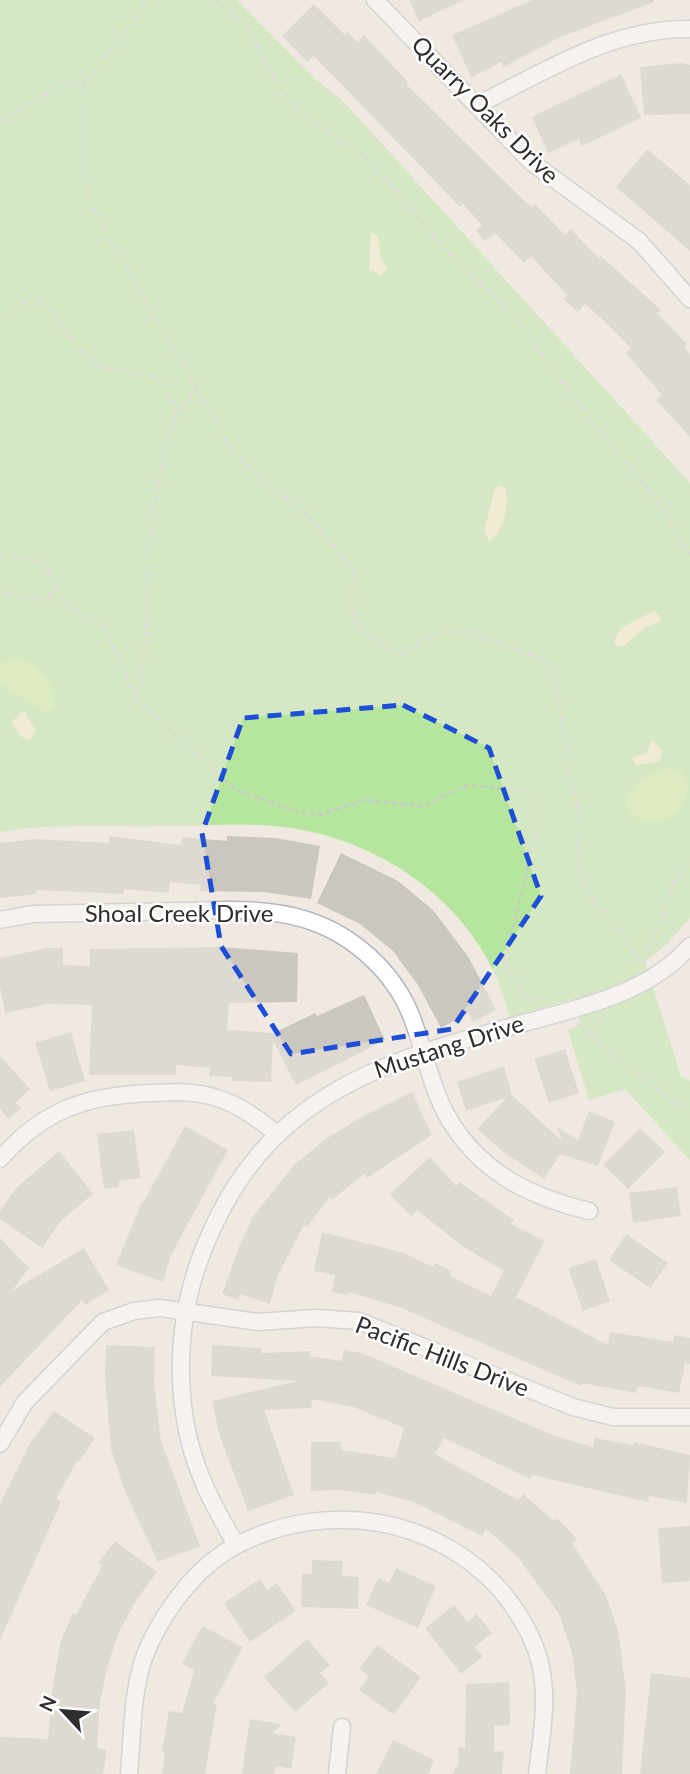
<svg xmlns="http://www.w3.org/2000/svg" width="690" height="1774" viewBox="0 0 690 1774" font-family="Lato,sans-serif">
	<rect width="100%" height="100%" fill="#efe9e1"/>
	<!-- green -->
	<path fill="#b6e59e" d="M0,0H237L316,80L344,102L690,483V918L667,944L645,962L681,1076L690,1081V1160L625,1089L589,1100L568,1030L581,1025L573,999L510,1017C505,1002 500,986 494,972C456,891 370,837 283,827C242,822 200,826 160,826C107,827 52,823 0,832Z"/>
	<!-- sand -->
	<path fill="#f3ecc5" d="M371,232L378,237L381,258L387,269L381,275L369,269Z
		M501,485L505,488C510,502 503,535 489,541L484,531L495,488Z
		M654,611L661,617L660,622C648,625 631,637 624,647H618L614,643C617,625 640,619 654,611Z
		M25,712L36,731L29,740L20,736L12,722L20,713Z
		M652,740L663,751L660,761L636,765L632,758L647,753Z"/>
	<!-- pitch -->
	<path fill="#c9ec9a" d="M11,658C34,657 62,688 53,710L45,712L0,684V664Z
		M669,768L682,772L688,782C687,832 626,832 625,797L642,778Z"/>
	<!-- building -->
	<path fill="#cbc7bf" d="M409,0H464L419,21Z
		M532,0H654V2L560,37L504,67L501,62L471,77L452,35Z
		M314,4L344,34L347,32L358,42L364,35L408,82L406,84L531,207L535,204L565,235L571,229L599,259L601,256L661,310L657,313L687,344L684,347L690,354V437L656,400L662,395L626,353L631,348L603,320L585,304L578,312L563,299L567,295L531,256L524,263L495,233L485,241L476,231L482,225L463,204L460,207L314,56L307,62L282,36Z
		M682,63L690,65V114L644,115L640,67Z
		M621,74L641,118L582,146L579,139L548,153L532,117Z
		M647,149L690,185V251L616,187Z
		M109,836L181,845L182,837L227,841V836L276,838L320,846L311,899L264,892L200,891L201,885L170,882L169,893L124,889L123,894L36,890L37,894L0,898V843L34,839L109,843Z
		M341,853L398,881L433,910L469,958L496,1010L473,1022L468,1013L441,1028L418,985L393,951L360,924L317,903Z
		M220,947L298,953L297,1002L229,1003L227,1030L274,1033L315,1013L317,1016L364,995L385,1040L296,1085L273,1041L271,1082L232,1081L233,1077L209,1076L210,1068L176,1065V1075H89L92,1005L48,1004L5,1013L0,986V958L48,948H63V965L90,966V949Z
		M71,1032L85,1081L50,1091L35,1043Z
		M565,1049L579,1093L549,1103L534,1059Z
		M0,1056L30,1089L15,1103L21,1108L9,1119L0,1109Z
		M504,1066L512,1095L562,1141L557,1127L578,1140L589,1111L615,1122L598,1166L560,1154L544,1179L503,1152L477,1129L507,1097L466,1111L457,1082Z
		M412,1092L432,1135L367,1178L364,1174L332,1200L330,1197L307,1227L304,1225L277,1277L270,1304L240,1294L238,1300L222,1294L240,1244L254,1215L294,1165L324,1140L363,1116Z
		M185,1126L228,1150L171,1255L163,1282L116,1265L143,1199V1203Z
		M640,1128L665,1152L628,1189L603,1165Z
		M134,1130L140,1178L119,1181V1187L104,1189L97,1134Z
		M59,1151L93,1194L61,1221L42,1248L0,1219V1211L16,1188Z
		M430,1157L456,1186L459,1182L514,1220L511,1224L545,1241L516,1297L608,1345L610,1332L673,1342L674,1335L690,1338V1364L685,1363L679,1393L638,1386L636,1393L582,1383L581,1386L399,1307L348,1292V1295L332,1292L335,1275L314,1271L322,1232L404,1253L433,1267L435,1263L452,1271L450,1276L491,1296L504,1271L462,1246L417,1210L411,1216L390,1194Z
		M677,1187L681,1216L633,1223L629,1193Z
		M626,1234L668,1263L650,1288L609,1260Z
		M0,1238L29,1268L12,1291L84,1248L109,1290L85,1305L82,1300L0,1387Z
		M596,1259L610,1301L583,1311L568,1268Z
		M106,1345L155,1347L154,1383L161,1441L200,1546L158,1562L126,1494L111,1449L105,1376Z
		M212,1345L262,1348L261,1353L310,1351V1356L342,1361L344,1350L362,1353L555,1436L593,1447L595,1438L633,1445L634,1442L690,1455L687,1503L649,1496L648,1502L532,1475L530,1479L444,1438L435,1454L518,1500L523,1494L554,1521L557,1518L577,1539L572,1543L606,1596L618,1631L626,1689L622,1774H570L577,1691L572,1653L559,1614L518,1557L486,1529L482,1536L414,1502L376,1492V1495L340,1490L311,1491V1442H341V1450L395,1458L404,1428L354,1407L311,1399L312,1408L264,1410L294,1495L248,1511L220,1437L212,1401L298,1381L211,1376Z
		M54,1411L95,1438L79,1462L77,1461L56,1499L61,1502L0,1640V1504L30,1443Z
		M690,1526V1581L662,1583L658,1528Z
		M115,1541L157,1572L137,1599L119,1632L108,1664L100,1701L97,1748L107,1750L103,1774H0V1737L48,1739L53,1684L61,1641L73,1613L76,1615L102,1566L98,1563Z
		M312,1560L343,1561L342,1576L359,1577L358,1609L301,1607L302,1574H312Z
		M396,1568L436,1586L418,1628L366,1605L378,1578L389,1583Z
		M260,1579L267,1590L277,1583L296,1611L250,1642L224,1603Z
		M454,1605L467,1622L477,1614L492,1633L475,1647L483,1656L461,1674L425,1628Z
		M202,1626L243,1647L213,1704L217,1705L205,1774H162L165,1753L162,1752L169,1711L182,1713L194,1670L182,1664Z
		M307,1639L330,1665L320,1673L329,1683L295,1712L264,1677Z
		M377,1645L421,1677L394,1715L359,1690L369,1676L359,1669Z
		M651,1673L690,1678V1774H640Z
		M509,1682L510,1725L494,1726V1751L504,1752L502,1774H452L459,1763L458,1747L465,1748L466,1684Z
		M250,1719L282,1724L272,1733L296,1737L291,1769L276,1766L274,1774H242Z
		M393,1740L434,1760L428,1774H376Z"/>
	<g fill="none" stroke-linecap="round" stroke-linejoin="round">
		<defs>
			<path id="minor" d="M375,0L531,162L639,241L690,299
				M477,105C546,71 611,28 690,29
				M0,920L33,914C82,913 132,912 181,911C223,910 267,907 307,920C354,935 395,973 412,1018C426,1054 432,1095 454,1127C486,1176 535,1198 589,1211
				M0,1159C44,1109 87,1095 153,1093C175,1092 196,1091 217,1098C240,1105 258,1119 277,1134
				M0,1444L25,1402L103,1322L134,1311L160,1308L258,1322L316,1318L359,1321L573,1407L613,1417H690
				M236,1545C224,1523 211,1502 202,1479C173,1410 175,1325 201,1256C265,1086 392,1059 550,1016C601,1002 654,987 690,946
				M129,1774C133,1730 131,1679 152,1639C170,1603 200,1564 237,1545C326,1499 437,1516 503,1593C519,1613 534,1638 540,1663C549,1699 541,1738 537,1774
				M337,1774L342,1727"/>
		</defs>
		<!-- minor casing -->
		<use href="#minor" stroke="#b4b7c1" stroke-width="19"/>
		<!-- path -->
		<path stroke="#c9c9c9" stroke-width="2.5" stroke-dasharray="5 3.5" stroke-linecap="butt" d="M145,0L138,16L85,83V174L91,206L233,452L270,487L300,507L355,571C354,583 349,599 352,610C356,630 382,648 400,654L436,634L464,630L539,658L551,667L556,678L568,768L581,817L577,866L597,906L614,919L642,966
			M216,0L248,28L279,87L301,112L368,159L447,251L515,316L590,420L655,498L690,554
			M0,123L62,84L84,83
			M0,319L29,298H38C60,315 69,342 90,360C111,377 149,365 165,388C170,395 173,405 177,413
			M198,388L177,413L167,437L147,548L145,648L137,700L236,790L299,812L320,815L363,800L423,806L466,785L529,791C531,793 534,796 536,799C544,818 510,937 503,963L519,983L525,998L548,999
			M0,555C25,556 53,560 55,589L44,600L0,592
			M48,595L100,623L108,635L137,700
			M644,964L675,879L690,864
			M600,1019L591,1030L594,1039L690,1113
			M577,1023L588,1035H591"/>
		<!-- minor -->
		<use href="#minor" stroke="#fff" stroke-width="16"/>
	</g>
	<!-- marked area -->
	<path d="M0 0H690V1774H0ZM403,705L489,748L541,896L452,1029L291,1054L221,946L202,833L243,718Z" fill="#efe9e1" fill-opacity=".55" fill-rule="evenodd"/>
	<path fill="none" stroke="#1d4ed8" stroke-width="5" stroke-dasharray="14 9" stroke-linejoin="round" d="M403,705L489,748L541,896L452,1029L291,1054L221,946L202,833L243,718Z"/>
	<g text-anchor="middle" stroke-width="5" stroke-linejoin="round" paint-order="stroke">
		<!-- street labels -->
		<g font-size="24" fill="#2e2e2e" stroke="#fff">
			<text transform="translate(485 110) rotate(45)" y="8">Quarry Oaks Drive</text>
			<text x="179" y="922">Shoal Creek Drive</text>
			<text transform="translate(449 1047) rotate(-18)" y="8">Mustang Drive</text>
			<text transform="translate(442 1357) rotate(21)" y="8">Pacific Hills Drive</text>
		</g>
	</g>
	<!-- north arrow -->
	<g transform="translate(63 1711) rotate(296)" stroke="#ffffff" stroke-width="5" paint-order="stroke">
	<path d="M0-5L12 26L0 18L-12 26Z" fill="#2e2e2e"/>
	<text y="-10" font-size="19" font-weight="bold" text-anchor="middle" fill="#2e2e2e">N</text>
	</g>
</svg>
